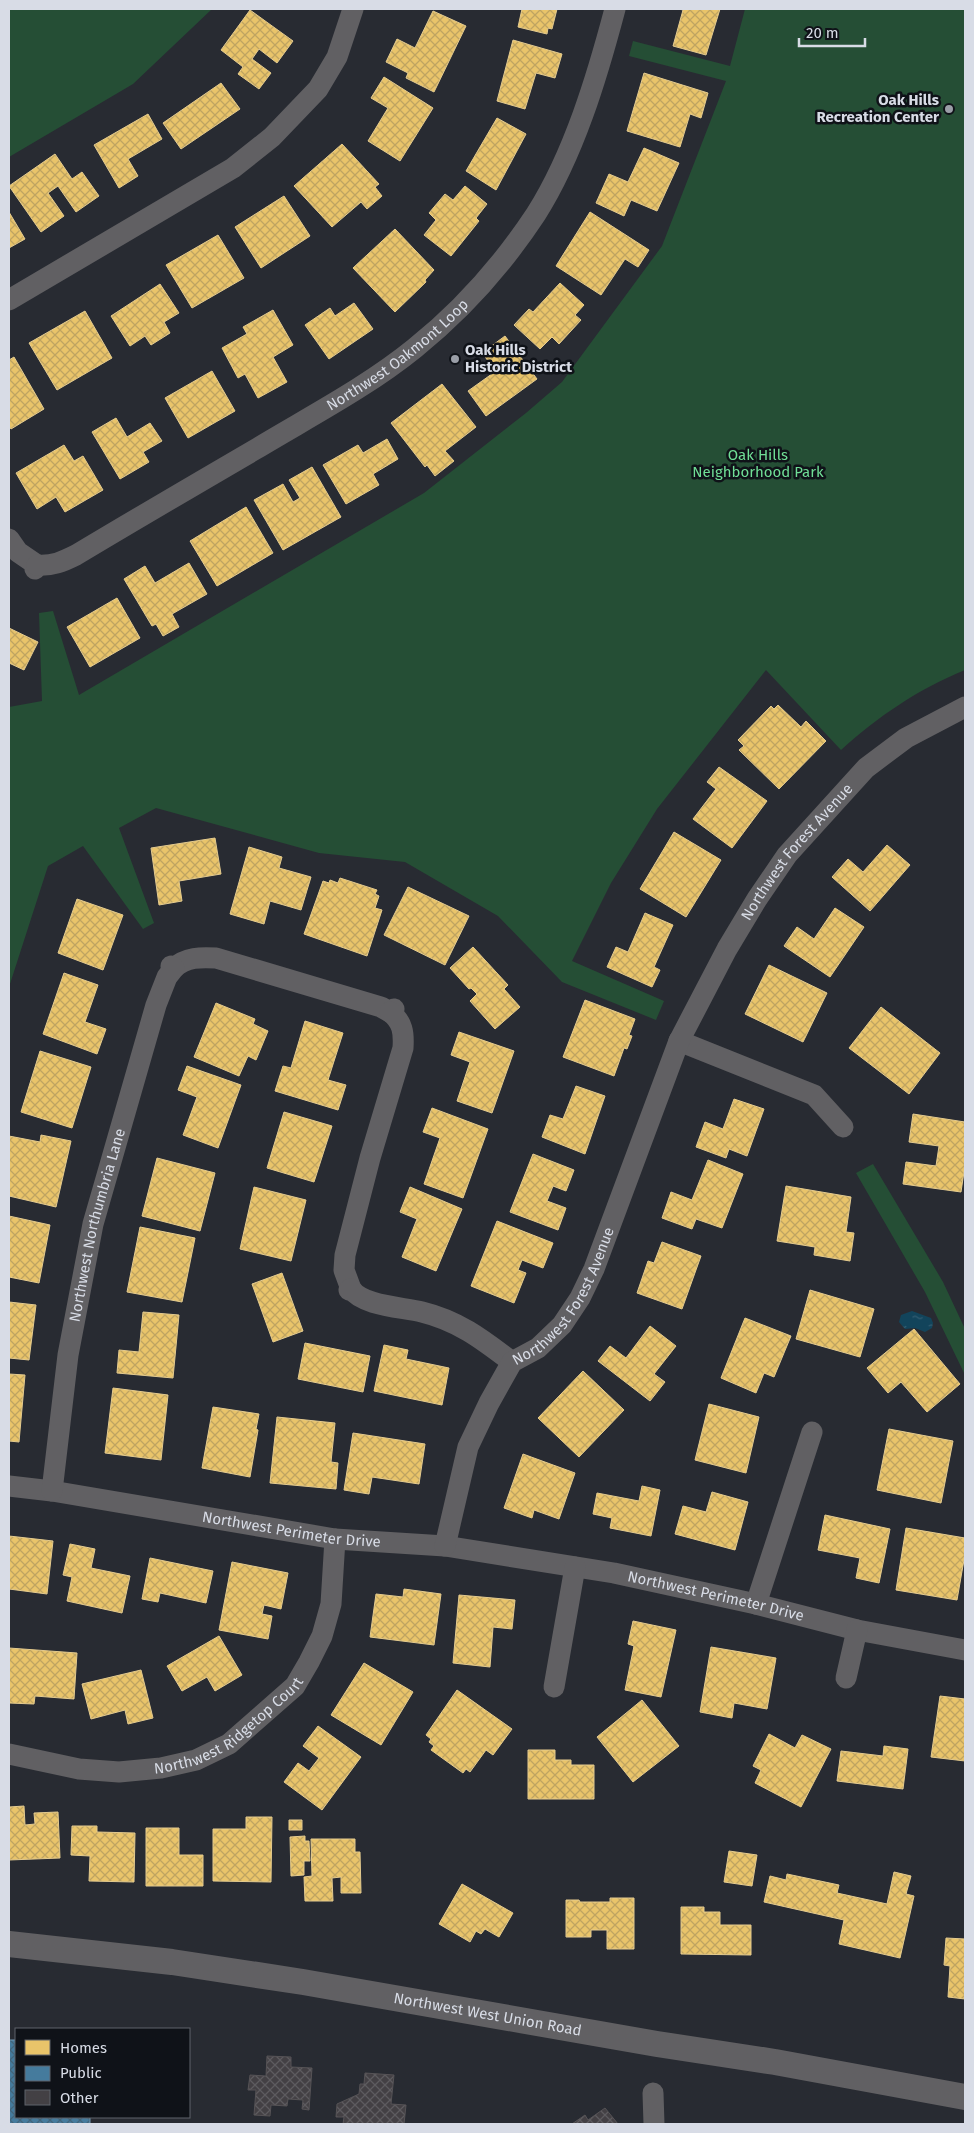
<svg xmlns="http://www.w3.org/2000/svg" width="974" height="2133" viewBox="0 0 974 2133" font-family="'Fira Sans',sans-serif">
	<defs>
		<pattern id="water-ripples" width="26" height="14" patternUnits="userSpaceOnUse" patternTransform="scale(1.25)"><rect width="26" height="14" fill="#12445b"/><path d="M2 4q2-2 4 0t4 0M15 11q2-2 4 0t4 0" fill="none" stroke="#345e73"/></pattern>
		<pattern id="homes-cross-hatch" width="8" height="8" patternUnits="userSpaceOnUse" patternTransform="scale(1.25)"><rect width="8" height="8" fill="#e9c46a"/><path d="M0 0l8 8M0 8l8-8" fill="none" stroke="#bfa461"/></pattern>
		<pattern id="public-cross-hatch" width="8" height="8" patternUnits="userSpaceOnUse" patternTransform="scale(1.25)"><rect width="8" height="8" fill="#457b9d"/><path d="M0 0l8 8M0 8l8-8" fill="none" stroke="#43647a"/></pattern>
		<pattern id="building-cross-hatch" width="8" height="8" patternUnits="userSpaceOnUse" patternTransform="scale(1.25)"><rect width="8" height="8" fill="#434044"/><path d="M0 0l8 8M0 8l8-8" fill="none" stroke="#5d5b5f"/></pattern>
	</defs>
	<rect width="100%" height="100%" fill="#282b32"/>
	<!-- green -->
	<path fill="#254e35" d="M9,9H212L133,84L9,157Z
		M745,9H965V670C917,690 880,715 841,750L766,670L657,809L611,883L572,961L664,1001L656,1020L562,982L498,916L405,862L319,853L156,808L119,828L154,923L143,929L83,846L48,866L9,987V707L42,701L39,613L53,611L79,695L424,493L526,413L562,382L662,246L726,81L629,56L633,41L730,66Z
		M873,1164L943,1282L965,1329V1375L925,1292L856,1173Z"/>
	<!-- water -->
	<path fill="url(#water-ripples)" d="M912,1311L931,1318L933,1323L932,1328L925,1332L915,1328L905,1329L899,1322L901,1315Z"/>
	<!-- homes -->
	<path fill="url(#homes-cross-hatch)" stroke="#e4cb8f" d="M522,9H557L552,29L548,28L547,34L518,27Z
		M679,9H720L706,55L673,46L683,10Z
		M250,10L293,41L277,63L259,49L252,59L271,73L259,89L238,74L243,67L221,50Z
		M433,11L466,26L434,92L406,78L408,73L386,62L397,39L415,48Z
		M513,40L562,54L555,78L536,73L525,109L497,101Z
		M644,73L708,93L701,118L690,114L680,147L627,131Z
		M384,77L433,108L400,161L368,141L388,108L371,98Z
		M221,83L240,109L181,149L163,123Z
		M148,114L162,139L128,159L138,176L119,188L94,145Z
		M497,118L526,134L496,190L466,171Z
		M342,144L379,184L375,187L382,196L367,209L361,202L332,227L294,186Z
		M644,148L679,163L657,211L631,200L624,216L596,203L609,174L628,182Z
		M55,154L72,179L82,172L99,196L76,212L58,186L48,193L64,216L41,232L9,186Z
		M465,186L487,204L476,218L479,221L451,256L424,235L436,220L429,213L445,194L453,200Z
		M284,196L310,236L261,268L235,227Z
		M9,212L25,239L9,248Z
		M590,212L649,250L638,267L625,259L601,295L556,266Z
		M395,229L434,270L425,280L426,282L395,312L353,268Z
		M218,235L244,278L192,308L166,265Z
		M560,283L584,305L575,315L581,320L559,344L552,337L540,349L514,325L529,309L533,312Z
		M160,284L179,313L164,322L170,333L151,345L145,336L130,346L111,316Z
		M354,303L373,329L329,359L305,325L330,308L335,316Z
		M273,310L293,345L273,357L287,382L258,398L245,374L238,378L222,348L247,334L243,327Z
		M85,311L112,358L57,390L29,343Z
		M505,336L537,379L486,416L468,391L496,371L482,353Z
		M14,357L44,409L11,429L9,426V360Z
		M212,371L235,411L188,438L165,398Z
		M442,384L476,427L445,451L454,461L435,476L427,465L425,467L391,423Z
		M116,418L127,437L150,423L162,441L143,452L149,462L120,479L92,432Z
		M387,439L398,459L373,474L379,485L346,504L323,465L358,445L363,453Z
		M64,445L74,461L83,456L103,490L65,512L56,497L37,509L16,473Z
		M312,467L341,517L283,550L254,500L283,484L293,502L300,498L289,480Z
		M246,507L273,553L217,586L190,541Z
		M189,563L207,594L172,614L179,627L163,636L156,624L152,626L124,579L145,566L155,583Z
		M117,598L140,638L90,667L67,627Z
		M9,628L38,642L24,670L9,663Z
		M778,705L801,727L806,721L826,741L779,789L739,750L744,746L738,740L771,706L774,709Z
		M719,767L767,801L732,848L693,819L716,789L707,782Z
		M674,832L721,860L686,917L640,889Z
		M215,838L221,874L179,881L182,901L159,905L151,848Z
		M887,845L910,865L870,911L832,877L848,859L863,872Z
		M249,847L282,857L279,868L311,877L301,910L270,901L264,924L230,914Z
		M340,878L377,890L375,894L379,896L375,908L382,910L367,956L304,934L323,881L329,883L330,880L338,883Z
		M408,887L469,916L445,965L384,935Z
		M77,899L123,915L103,970L58,953Z
		M835,908L864,927L830,977L784,946L797,927L814,939Z
		M645,913L673,925L654,967L660,970L652,987L607,967L616,947L628,952Z
		M473,947L508,985L504,989L520,1007L495,1029L470,1001L477,994L471,988L469,989L450,968Z
		M769,965L827,993L803,1042L745,1014Z
		M64,973L98,985L85,1022L106,1029L97,1054L43,1034Z
		M585,1000L635,1019L629,1035L632,1036L627,1049L624,1048L614,1076L563,1057Z
		M216,1003L255,1019L253,1024L268,1031L256,1060L248,1056L239,1076L194,1057Z
		M881,1007L940,1053L909,1094L849,1048Z
		M305,1021L343,1033L328,1080L346,1085L338,1110L275,1091L283,1066L291,1068Z
		M459,1032L514,1051L492,1113L457,1101L470,1062L451,1055Z
		M40,1051L91,1067L72,1128L21,1112Z
		M187,1066L241,1085L218,1148L183,1135L197,1097L178,1090Z
		M576,1086L605,1096L585,1154L542,1137L550,1115L563,1119Z
		M734,1099L764,1109L747,1156L729,1149L726,1158L696,1147L705,1122L723,1129Z
		M432,1108L488,1129L463,1198L424,1184L440,1138L423,1132Z
		M284,1112L332,1126L314,1182L267,1168Z
		M913,1114L965,1122V1165L961,1192L903,1184L906,1162L936,1166L939,1146L909,1142Z
		M41,1135L71,1141L56,1207L9,1196V1136L40,1142Z
		M533,1154L574,1170L566,1191L553,1186L547,1201L566,1208L558,1230L510,1212Z
		M157,1158L215,1173L200,1231L142,1216Z
		M708,1160L743,1174L722,1228L696,1219L692,1229L662,1218L671,1192L692,1200Z
		M786,1186L851,1197L846,1232L854,1233L850,1261L814,1255L815,1247L777,1241Z
		M254,1187L306,1200L291,1261L240,1249Z
		M410,1187L462,1209L436,1271L402,1257L417,1219L400,1212Z
		M9,1216L50,1225L39,1283L9,1277Z
		M497,1221L553,1243L543,1268L522,1260L518,1270L526,1273L514,1303L471,1286Z
		M140,1227L195,1238L182,1302L127,1292Z
		M662,1242L701,1256L682,1309L637,1293L648,1261L654,1263Z
		M282,1273L303,1331L273,1342L252,1284Z
		M810,1290L874,1309L860,1357L796,1339Z
		M9,1302L36,1305L29,1360L9,1358Z
		M143,1312L179,1315L173,1378L117,1373L119,1350L139,1352Z
		M745,1318L791,1336L774,1377L764,1373L756,1393L721,1378Z
		M650,1326L676,1346L654,1374L665,1382L650,1401L598,1361L610,1346L626,1358Z
		M914,1329L960,1384L927,1412L901,1382L888,1393L867,1368Z
		M305,1343L370,1356L363,1392L298,1379Z
		M384,1345L408,1350L406,1359L449,1368L442,1405L374,1391Z
		M583,1371L624,1410L579,1457L538,1418Z
		M9,1374L25,1375L19,1442L9,1441Z
		M113,1388L168,1395L161,1460L105,1453Z
		M709,1404L759,1417L746,1473L695,1460Z
		M213,1407L259,1414L256,1429L258,1430L250,1477L202,1468Z
		M277,1417L335,1423L331,1462L338,1463L336,1489L270,1483Z
		M889,1429L953,1441L941,1503L877,1490Z
		M353,1433L425,1444L419,1484L372,1477L369,1494L344,1490Z
		M523,1454L575,1473L559,1519L534,1510L532,1518L504,1508Z
		M642,1486L660,1490L651,1536L610,1528L612,1518L593,1514L597,1493L639,1501Z
		M712,1492L748,1502L735,1550L675,1534L683,1506L706,1512Z
		M825,1515L890,1529L879,1583L856,1578L860,1558L818,1550Z
		M906,1528L965,1538V1554L957,1600L896,1590Z
		M9,1536L53,1541L47,1594L9,1589Z
		M70,1544L95,1549L91,1568L130,1576L122,1613L67,1601L72,1577L63,1575Z
		M150,1558L213,1571L206,1603L160,1593L158,1602L142,1599Z
		M232,1562L288,1573L281,1609L264,1605L262,1614L272,1616L268,1639L219,1630Z
		M404,1589L441,1594L434,1645L370,1637L376,1594L403,1597Z
		M459,1595L515,1600L512,1629L493,1627L490,1667L453,1663Z
		M633,1621L676,1630L661,1697L625,1690L634,1646L628,1644Z
		M219,1636L242,1675L215,1691L207,1677L182,1691L167,1666Z
		M711,1647L776,1658L767,1709L734,1703L732,1718L700,1712Z
		M9,1648L77,1653L74,1699L35,1696L34,1704L9,1703Z
		M364,1663L413,1692L381,1745L331,1715Z
		M141,1670L153,1718L128,1724L125,1710L91,1719L82,1684Z
		M457,1690L512,1729L493,1755L486,1750L470,1772L466,1769L463,1773L431,1750L434,1746L429,1742L431,1739L426,1735Z
		M940,1696L965,1699V1761L931,1757Z
		M642,1700L679,1746L633,1782L597,1737Z
		M318,1726L361,1757L322,1810L284,1782L298,1763L309,1771L319,1758L303,1746Z
		M769,1734L795,1748L802,1735L831,1749L801,1807L755,1783L761,1770L753,1766Z
		M884,1746L908,1749L903,1789L837,1781L841,1751L883,1756Z
		M528,1750H555V1760H571V1765H594V1799H528Z
		M24,1806L25,1825L35,1824L34,1813L58,1812L60,1858L9,1860V1807Z
		M246,1817H272L271,1882L213,1881V1829H246Z
		M289,1820H302V1830H289Z
		M72,1826H97V1832L135,1833L134,1882L89,1881L90,1856L71,1855Z
		M146,1828H179V1855H203V1886H146Z
		M305,1836V1841H309L310,1861H304V1875L291,1876L290,1837Z
		M311,1839H355V1852H360L361,1893H341V1877L332,1878L333,1901H305L304,1877L312,1876Z
		M729,1851L757,1855L752,1886L724,1882Z
		M894,1872L911,1876L906,1894L914,1896L900,1958L839,1944L844,1920L764,1902L770,1876L786,1880L787,1874L839,1885L837,1893L887,1904Z
		M462,1884L513,1913L499,1937L485,1929L481,1934L476,1931L470,1942L439,1924Z
		M610,1898H634V1949H607V1930H591V1937H566V1900H579L580,1902H610Z
		M681,1907H704V1912H720V1925H751V1955L681,1954Z
		M946,1938L965,1939V1999L948,1997L950,1966L944,1965Z"/>
	<!-- public -->
	<path fill="url(#public-cross-hatch)" stroke="#7198b3" d="M9,2040H16V2117H90V2124H9Z"/>
	<!-- building -->
	<path fill="url(#building-cross-hatch)" stroke="#565356" d="M267,2056L291,2057V2067L312,2068L309,2110L302,2109L303,2100L288,2099L287,2106L271,2105L270,2116L254,2115L256,2090H248L250,2075L266,2076Z
		M365,2073L394,2075L391,2104L406,2105L404,2124H343L344,2117H336L337,2104L359,2094L360,2084H364Z
		M605,2108L618,2124H572L585,2115L588,2120Z"/>
	<g fill="none" stroke-linecap="round" stroke-linejoin="round">
		<!-- minor -->
		<g stroke="#616063" stroke-width="21">
			<path d="M9,300L233,168L272,137L318,89L337,57L353,9"/>
			<path d="M9,539L18,552L37,565L35,569"/>
			<path id="s1" d="M37,565C53,566 62,562 76,555C136,519 196,484 256,449C309,417 367,387 415,348C461,311 503,264 536,214C574,154 597,77 615,9"/>
			<path d="M174,968C186,957 201,957 216,958L381,1007L390,1012L394,1009"/>
			<path d="M679,1041L814,1095L843,1127"/>
			<path d="M351,1289L344,1270L345,1255L370,1158L403,1048C404,1033 403,1022 390,1012"/>
			<path d="M349,1290L351,1289C363,1306 402,1307 422,1312C459,1321 483,1340 512,1362"/>
			<path id="s2" d="M9,1486L52,1491L335,1539L445,1546L614,1573L756,1604L857,1630L965,1650"/>
			<path id="s3" d="M52,1491L68,1355L93,1224L156,1005L167,977L174,968L171,966"/>
			<path id="s4" d="M445,1546L468,1447L489,1403L512,1362L538,1348L562,1325L580,1298L594,1269L679,1041L727,949L757,899L787,855L866,768L906,738L965,707"/>
			<path d="M756,1604L812,1432"/>
			<path d="M846,1678L857,1630"/>
			<path d="M554,1687L575,1567"/>
			<path id="s5" d="M9,1754L79,1769L119,1772L161,1768L196,1760L229,1744L295,1686L309,1662L322,1636L331,1604L335,1539"/>
			<path d="M653,2093L654,2124"/>
		</g>
		<!-- tertiary -->
		<path stroke="#616063" stroke-width="26" id="s6" d="M9,1944L172,1962L303,1982L657,2044L775,2062L965,2097"/>
	</g>
	<!-- markers -->
	<g fill="#9a9ea7" stroke="#0f1218" stroke-width="2">
		<circle cx="949" cy="109" r="5"/>
		<circle cx="455" cy="359" r="5"/>
	</g>
	<g text-anchor="middle" stroke-width="5" stroke-linejoin="round" paint-order="stroke">
		<!-- poi labels -->
		<g font-size="15" font-weight="bold" fill="#d8dce6" stroke="#0f1218" text-anchor="end">
			<text x="939" y="105">Oak Hills<tspan x="939" dy="17">Recreation Center</tspan></text>
			<text x="465" y="355" text-anchor="start">Oak Hills<tspan x="465" dy="17">Historic District</tspan></text>
		</g>
		<!-- street labels -->
		<g font-size="15" fill="#d8dce6" stroke="#0f1218">
			<text dy="5" stroke="none"><textPath href="#s1" startOffset="420">Northwest Oakmont Loop</textPath></text>
			<text dy="5" stroke="none"><textPath href="#s4" startOffset="792">Northwest Forest Avenue</textPath></text>
			<text dy="5" stroke="none"><textPath href="#s3" startOffset="270">Northwest Northumbria Lane</textPath></text>
			<text dy="5" stroke="none"><textPath href="#s4" startOffset="284">Northwest Forest Avenue</textPath></text>
			<text dy="5" stroke="none"><textPath href="#s2" startOffset="286">Northwest Perimeter Drive</textPath></text>
			<text dy="5" stroke="none"><textPath href="#s2" startOffset="716">Northwest Perimeter Drive</textPath></text>
			<text dy="5" stroke="none"><textPath href="#s5" startOffset="235">Northwest Ridgetop Court</textPath></text>
			<text dy="5" stroke="none"><textPath href="#s6" startOffset="484">Northwest West Union Road</textPath></text>
		</g>
		<!-- park labels -->
		<g font-size="15" fill="#70de96" stroke="#0f1218">
			<text x="758" y="460">Oak Hills<tspan x="758" dy="17">Neighborhood Park</tspan></text>
		</g>
	</g>
	<!-- border -->
	<rect width="974" height="2133" fill="none" stroke="#d8dce6" stroke-width="20"/>
	<!-- legend -->
	<rect x="15" y="2028" width="175" height="90" fill="#0f1218" stroke="#5f636a"/>
	<rect x="25" y="2040" width="25" height="15" fill="#e9c46a" stroke="#5f636a"/>
	<text x="60" y="2053" font-size="15" fill="#d8dce6">Homes</text>
	<rect x="25" y="2066" width="25" height="15" fill="#457b9d" stroke="#5f636a"/>
	<text x="60" y="2078" font-size="15" fill="#d8dce6">Public</text>
	<rect x="25" y="2090" width="25" height="15" fill="#434044" stroke="#5f636a"/>
	<text x="60" y="2103" font-size="15" fill="#d8dce6">Other</text>
	<!-- scale -->
	<path d="M799 38v8h66v-8" fill="none" stroke="#d8dce6" stroke-width="2.5"/>
	<text x="806" y="38" font-size="15" fill="#d8dce6" stroke="#0f1218" stroke-width="4" paint-order="stroke">20 m</text>
</svg>
